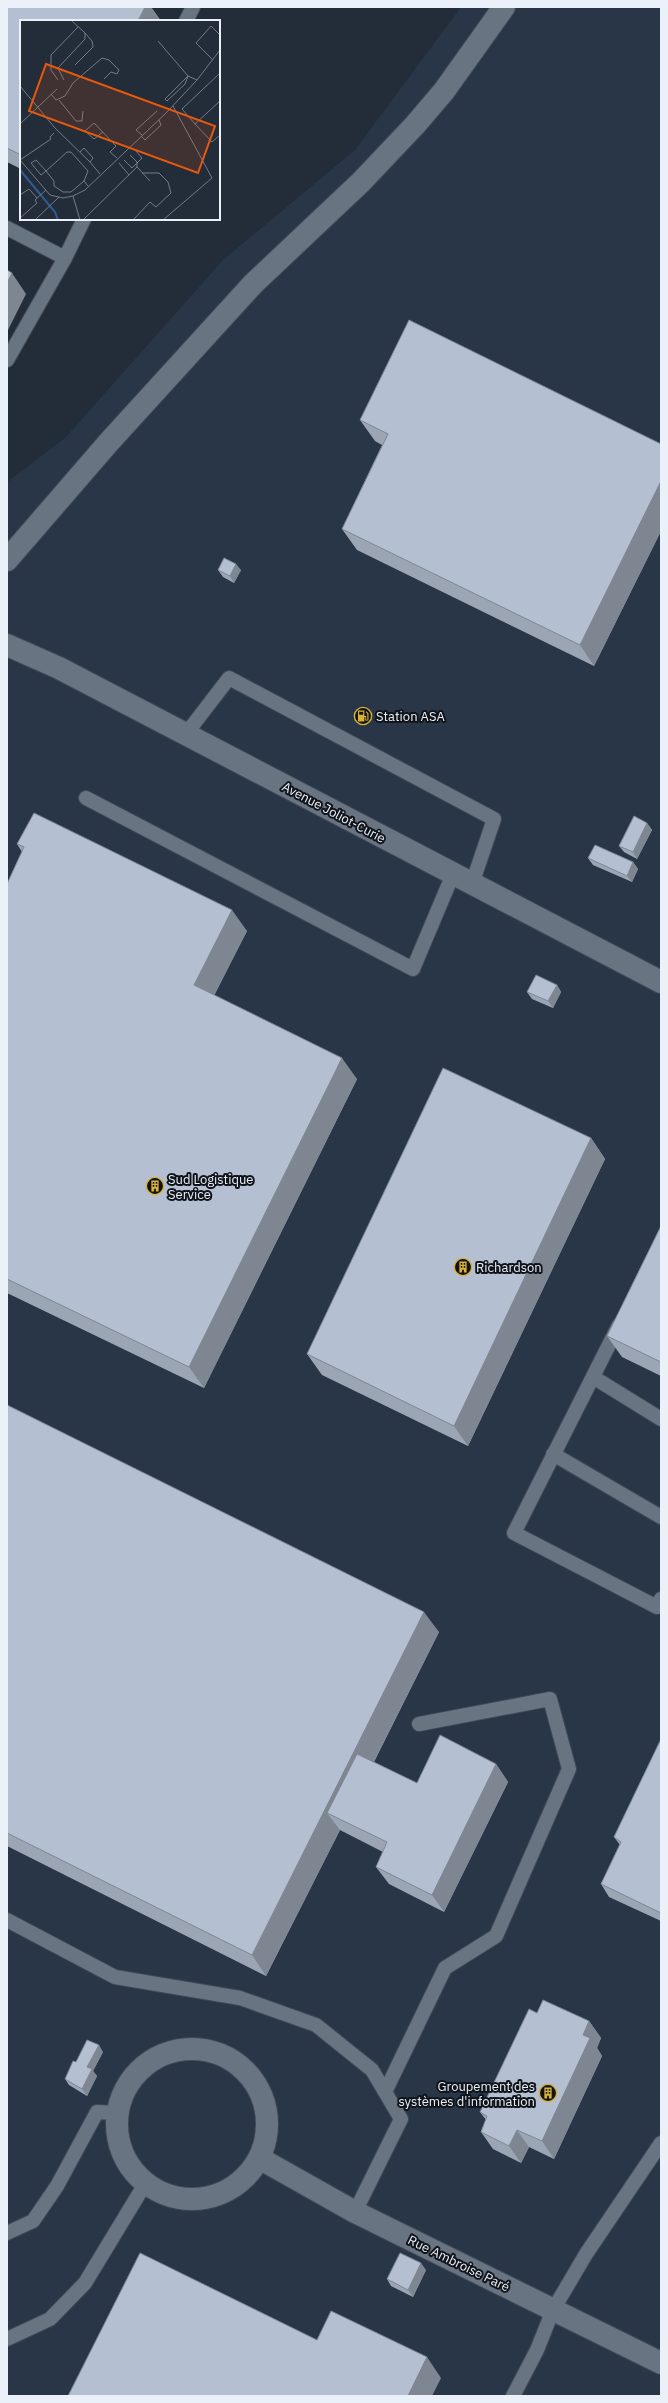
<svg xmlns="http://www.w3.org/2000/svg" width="668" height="2403" viewBox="0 0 668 2403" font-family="'IBM Plex Sans',sans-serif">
	<rect width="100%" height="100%" fill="#232c39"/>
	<!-- built -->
	<path fill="#293648" d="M461,7H661V2396H7V482L65,438L223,260L355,150Z"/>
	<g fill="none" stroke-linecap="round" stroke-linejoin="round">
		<defs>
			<path id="service" d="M186,21L193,7
				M7,228L65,258L84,219
				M7,360L65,258
				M186,734L229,678L494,819L472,884
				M86,798L413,969L453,874
				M619,1325L514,1533L657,1607L661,1599
				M593,1377L661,1419
				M553,1454L661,1517
				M7,1920L115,1977L240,1998L316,2025L372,2070L401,2119L355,2212
				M385,2092L445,1968L496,1936L569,1769L550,1699L419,1724
				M7,2233L33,2221L57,2186L97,2112L117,2113
				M7,2339L50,2319L85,2283L145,2184
				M513,2396L537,2350L553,2310L586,2254L661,2143"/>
			<path id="minor" d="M7,560L109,442L253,284L361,182L415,125L444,91L504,7
				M117 2124a75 75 0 1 1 150 0a75 75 0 1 1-150 0Z
				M259,2158L355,2212L661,2363"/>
			<path id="tertiary" d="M7,645L59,668L661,982"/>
		</defs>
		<!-- service casing -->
		<use href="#service" stroke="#414954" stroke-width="16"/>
		<!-- minor casing -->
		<use href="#minor" stroke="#414954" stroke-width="24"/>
		<!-- tertiary casing -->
		<use href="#tertiary" stroke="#414954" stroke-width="24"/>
		<!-- service -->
		<use href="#service" stroke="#697483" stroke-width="14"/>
		<!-- minor -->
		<use href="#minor" stroke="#697483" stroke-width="22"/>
		<!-- tertiary -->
		<use href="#tertiary" stroke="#697483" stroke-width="22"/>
	</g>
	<!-- wall -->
	<path fill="#9ba5b4" d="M7,7H151L161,21H21V169L7,162Z
		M360,420L661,444V531L594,666L357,550L342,529L382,445L375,441Z
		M218,570H241L234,583L223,577Z
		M647,823L652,830L637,859L624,852L619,846Z
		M17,844L247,931L214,995L357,1079L204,1388L7,1293V884L22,852Z
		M588,858L633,862L638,869L632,882L593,865Z
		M557,985L561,992L553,1008L532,999L527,992Z
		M591,1138L605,1159L468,1446L322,1375L307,1354Z
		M661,1226V1376L622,1357L607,1336Z
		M7,1405L439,1632L374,1762L417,1783L496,1764L508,1782L444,1912L389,1884L376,1867L383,1852L340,1830L266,1976L7,1846Z
		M661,1739V1921L609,1897L601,1884L620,1845L614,1837Z
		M537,2013L589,2021L601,2038L597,2048L602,2056L554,2159L529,2147L521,2163L493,2149L481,2132L486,2120L480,2112Z
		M103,2052L93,2071L97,2076L87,2096L69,2085L65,2079L76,2062Z
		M426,2270L413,2297L391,2286L387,2279Z"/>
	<!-- shaded-wall -->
	<path fill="#7e8692" d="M145,7H151L161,21H138Z
		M12,273L26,294L7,332V283Z
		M661,481V531L594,666L580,645Z
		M236,564L241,570L234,583L230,576Z
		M647,823L652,830L637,859L633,852Z
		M633,862L638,869L632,882L627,876Z
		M232,910L247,931L209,1006L194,985Z
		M557,985L561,992L553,1008L548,1001Z
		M342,1058L357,1079L204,1388L189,1367Z
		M591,1138L605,1159L468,1446L454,1426Z
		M424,1612L439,1632L344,1821L327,1813L340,1830L266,1976L252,1955Z
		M496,1764L508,1782L444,1912L432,1895Z
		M589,2021L601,2038L597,2048L602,2056L554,2159L542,2141L583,2035Z
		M99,2045L103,2052L93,2071L97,2076L87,2096L82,2089L87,2067Z
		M517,2130L529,2147L521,2163L509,2146Z
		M421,2263L426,2270L413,2297L408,2290Z
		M427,2357L441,2378L432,2396H408Z"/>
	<!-- building -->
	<path fill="#b4c0d1" stroke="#7e8692" d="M7,7H145L138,21H21V155L7,148Z
		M7,270L12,273L7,283Z
		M409,320L661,444V481L580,645L342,529L388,434L360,420Z
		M224,558L236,564L230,576L218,570Z
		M34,813L232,910L194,985L342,1058L189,1367L7,1279V884L24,847L17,844Z
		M634,816L647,823L633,852L619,846Z
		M595,845L633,862L627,876L588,858Z
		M536,975L557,985L548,1001L527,992Z
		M443,1068L591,1138L454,1426L307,1354Z
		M661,1226V1362L607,1336Z
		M7,1405L424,1612L252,1955L7,1833Z
		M440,1735L496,1764L432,1895L376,1867L387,1842L327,1813L357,1754L417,1783Z
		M661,1739V1913L601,1884L621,1842L614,1837Z
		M543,2000L589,2021L583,2035L590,2038L542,2141L517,2130L509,2146L481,2132L487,2116L480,2112L529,2009L537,2013Z
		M87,2040L99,2045L87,2067L92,2069L82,2089L65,2079L73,2061L76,2062Z
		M140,2253L317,2340L331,2311L427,2357L408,2396H68Z
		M400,2253L421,2263L408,2290L387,2279Z"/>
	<!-- icons -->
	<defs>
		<symbol id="fuel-ring" viewBox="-11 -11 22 22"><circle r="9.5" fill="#10141a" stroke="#dbb233" stroke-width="1.5"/><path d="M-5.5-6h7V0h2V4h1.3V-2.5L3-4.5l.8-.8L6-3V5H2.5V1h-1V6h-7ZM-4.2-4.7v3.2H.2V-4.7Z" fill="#dbb233"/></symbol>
		<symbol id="building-ring" viewBox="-11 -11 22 22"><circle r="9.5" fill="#10141a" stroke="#dbb233" stroke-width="1.5"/><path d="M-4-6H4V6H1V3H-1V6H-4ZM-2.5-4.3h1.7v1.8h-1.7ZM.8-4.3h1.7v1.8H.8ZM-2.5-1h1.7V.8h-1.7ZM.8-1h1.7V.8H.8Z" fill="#dbb233"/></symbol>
	</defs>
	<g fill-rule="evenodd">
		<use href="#fuel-ring" x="353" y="706" width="20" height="20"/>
		<use href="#building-ring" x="145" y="1176" width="20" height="20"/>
		<use href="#building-ring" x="453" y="1257" width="20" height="20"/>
		<use href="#building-ring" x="538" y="2083" width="20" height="20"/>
	</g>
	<g text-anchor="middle" stroke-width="4" stroke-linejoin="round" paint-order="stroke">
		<!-- poi labels -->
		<g font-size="13" fill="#eaf1f9" stroke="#10141a" text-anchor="start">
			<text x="376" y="721">Station ASA</text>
			<text x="168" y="1184">Sud Logistique<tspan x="168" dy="15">Service</tspan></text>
			<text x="476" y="1272">Richardson</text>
			<text x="535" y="2091" text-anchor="end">Groupement des<tspan x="535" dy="15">systèmes d'information</tspan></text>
		</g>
		<!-- street labels -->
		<g font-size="13" fill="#eaf1f9" stroke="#10141a">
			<text transform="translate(334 812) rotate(28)" y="5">Avenue Joliot-Curie</text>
			<text transform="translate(459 2263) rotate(26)" y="5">Rue Ambroise Paré</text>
		</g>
	</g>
	<!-- overview -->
	<g transform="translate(20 20)">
		<rect width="200" height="200" fill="#232c39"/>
		<path fill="none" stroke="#2f5b95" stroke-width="2" d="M0,150L35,192L38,200"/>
		<path fill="none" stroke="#737b86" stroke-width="1" d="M138,21L168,56L177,60M193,40L176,23L191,6L200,15M55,45L73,27L72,21L65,13M168,56L165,64L147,81L145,79ZM38,60L31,50V35L58,7M44,60L38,48L65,19V13L51,0M0,66L35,108L70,142L73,138L64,128L60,132M31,74L36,80L45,76L53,63L82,38L89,40L99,50L97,54L91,52L84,59M39,80L56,101H62L63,91M200,81L175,104L192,122L200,115M0,104L37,69M175,104L162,89L200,53M83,112L74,119L65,111L74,103L96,126L90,132L97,138M34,113L30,117L31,119L0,140L30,175L43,178L53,176L65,170L146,93L177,60L200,30M122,115L116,110L137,91M121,116L125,120L141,105L139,100M110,135L117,142V147M16,140L26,151L21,155L11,143ZM104,140L112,148L122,138L115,130M70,142L80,154M99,143L109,155M64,161L68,151L51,132H47L26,151L34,161V166L43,172H51L64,161L68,166M0,175L9,169L17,178M53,176L60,200M0,198L17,183L15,180L26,170M15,200L39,177M63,200L117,147L130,161M113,200L130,182L136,187L151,173L148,162L139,153H122M143,200L192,158L153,86"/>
		<path fill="#e8590c" fill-opacity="0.15" stroke="#e8590c" stroke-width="2" d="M26,44L195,106L178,153L9,91Z"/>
		<rect width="200" height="200" fill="none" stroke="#eaf1f9" stroke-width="2"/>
	</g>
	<!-- border -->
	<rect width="668" height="2403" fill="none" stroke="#eaf1f9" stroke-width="16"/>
</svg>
